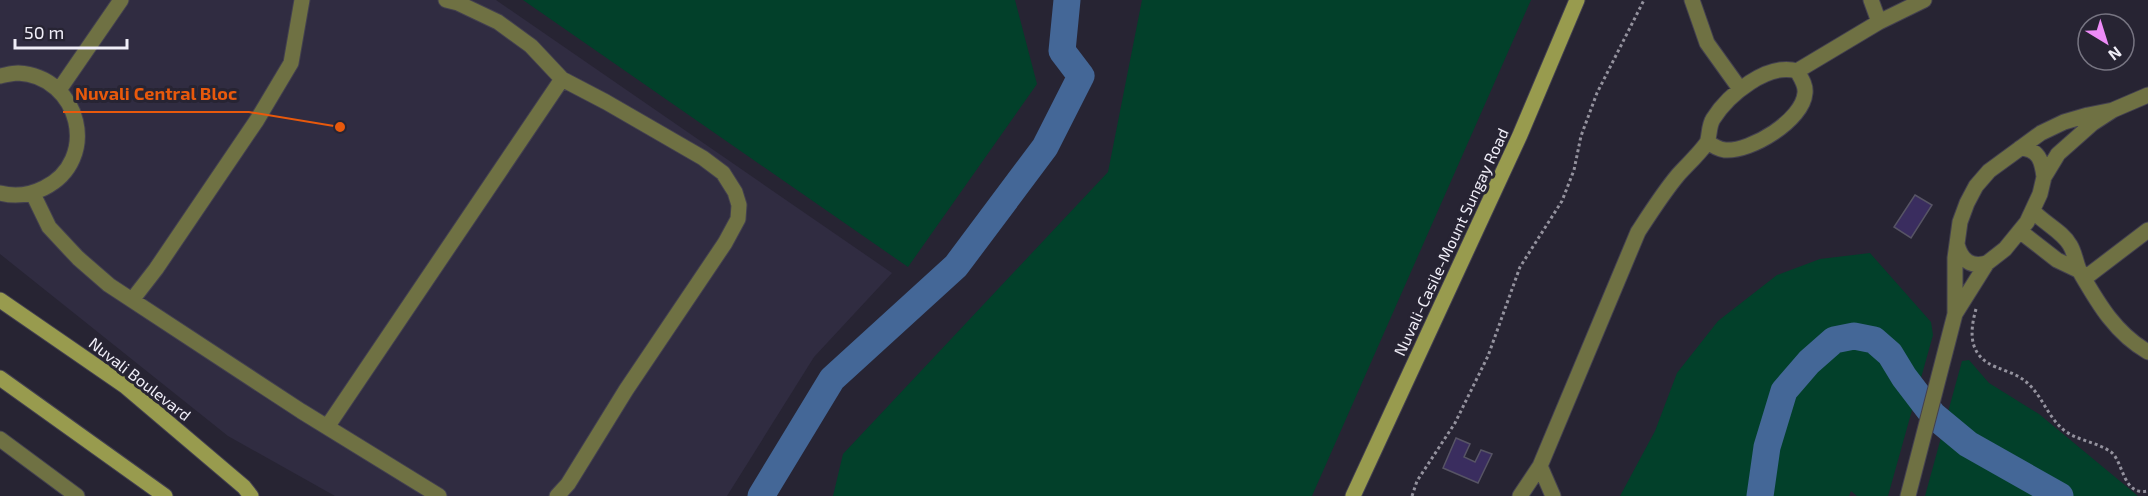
<svg xmlns="http://www.w3.org/2000/svg" width="2148" height="496" viewBox="0 0 2148 496" font-family="'Exo 2',sans-serif">
	<rect width="100%" height="100%" fill="#272433"/>
	<!-- built -->
	<path fill="#302c41" d="M0,0H496L892,273L814,357L727,496H335L228,436L0,254Z"/>
	<!-- green -->
	<path fill="#02402a" d="M523,0H1015L1037,84L908,267Z
		M1142,0H1531L1312,496H833L843,454L1108,172Z
		M1870,253L1931,322L1933,335L1888,496H1857L1851,491L1849,496H1620L1655,431L1677,373L1718,321L1777,275L1820,259Z
		M1969,360L1989,383L2039,414L2138,496H1925L1962,361Z"/>
	<g fill="none" stroke-linecap="round" stroke-linejoin="round">
		<!-- river -->
		<path stroke="#446797" stroke-width="27" d="M761,496L832,379L956,266L1045,147L1081,76L1062,51L1067,0
			M1760,496L1767,447L1784,391L1809,362L1834,340L1854,336L1874,340L1890,354L1904,377L1933,415L1968,444L2060,496"/>
	</g>
	<!-- building -->
	<path fill="#3a2d5f" stroke="#575465" stroke-width="1.5" d="M1915,195L1932,205L1911,238L1894,227Z
		M1456,438L1470,444L1464,457L1475,462L1481,450L1492,454L1478,483L1443,468Z"/>
	<g fill="none" stroke-linecap="round" stroke-linejoin="round">
		<defs>
			<path id="street" d="M446,0L458,3L498,22L531,46L562,79L606,102L703,158L723,173L735,192L739,205L738,219L725,243L626,390L568,484L557,496
				M1692,0L1707,43L1740,89
				M1871,0L1879,22
				M1797,71L1879,22L1924,0
				M0,76C6,75 12,73 18,73C80,76 101,160 44,188C30,195 15,197 0,193
				M59,90L121,0
				M2020,148C2039,149 2042,161 2044,177
				M33,194L49,227L78,258L109,285L301,411L439,496
				M2033,211C2044,223 2063,232 2070,245C2075,253 2076,264 2080,272C2098,303 2115,333 2148,352
				M2021,232L2057,260L2080,271
				M1957,244C1961,260 1971,268 1987,263
				M2085,278L2148,230
				M132,300L156,269L257,120L291,63L302,0
				M1955,314L1987,263L2005,249L2027,222L2040,194L2044,177L2058,154L2093,123L2113,110L2148,95
				M327,427L562,79
				M0,439L77,496
				M1540,466L1638,232C1651,212 1663,193 1678,175C1687,165 1698,155 1706,144C1710,139 1708,127 1713,119C1728,95 1768,62 1797,71C1801,78 1806,85 1805,93C1803,120 1751,152 1725,150C1718,149 1713,146 1708,142
				M1520,496L1540,466L1553,496
				M1908,496L1955,314V258L1960,222L1967,203L1976,186L1989,171L2041,133L2064,122L2088,115L2113,110"/>
			<path id="secondary" d="M0,300L125,386L244,487L251,496
				M0,378L165,496
				M1353,496L1520,135L1577,0"/>
		</defs>
		<!-- street casing -->
		<use href="#street" stroke="#43404f" stroke-width="17"/>
		<!-- secondary casing -->
		<use href="#secondary" stroke="#43404f" stroke-width="17"/>
		<!-- path -->
		<path stroke="#94929e" stroke-width="3" stroke-dasharray="3 3" stroke-linecap="butt" d="M1976,309C1969,334 1969,356 1996,367C2005,371 2017,374 2025,381C2042,394 2047,417 2065,431C2079,441 2097,442 2111,452C2124,462 2122,496 2148,491
			M1412,496L1417,481L1455,423L1488,356L1520,267L1562,201L1574,170L1581,136L1597,93L1644,0"/>
		<!-- street -->
		<use href="#street" stroke="#6f7143" stroke-width="15"/>
		<!-- secondary -->
		<use href="#secondary" stroke="#989b4e" stroke-width="15"/>
	</g>
	<g text-anchor="middle" stroke-width="6" stroke-linejoin="round" paint-order="stroke">
		<!-- street labels -->
		<g font-size="16" fill="#f0eef8" stroke="#272433">
			<text transform="translate(1451 242) rotate(-65)" y="6">Nuvali-Casile-Mount Sungay Road</text>
			<text transform="translate(140 379) rotate(38)" y="6">Nuvali Boulevard</text>
		</g>
	</g>
	<!-- callouts -->
	<path fill="none" stroke="#e8590c" stroke-width="2" d="M340 127L249 112H63"/>
	<circle fill="#e8590c" stroke="#272433" stroke-width="2" cx="340" cy="127" r="6"/>
	<g font-size="18" text-anchor="middle" font-weight="bold" fill="#e8590c" stroke="#272433" stroke-width="6" stroke-linejoin="round" paint-order="stroke">
		<text x="156" y="100">Nuvali Central Bloc</text>
	</g>
	<!-- north arrow -->
	<g transform="translate(2106 42) rotate(142)"><circle r="28" fill="#272433" stroke="#777582" stroke-width="1.5"/>
	<path d="M0-4.5L10 22L0 15L-10 22Z" fill="#ee8cf8"/>
	<text y="-9" font-size="16" font-weight="bold" text-anchor="middle" fill="#f0eef8">N</text>
	</g>
	<!-- scale -->
	<path d="M15 39v9h112v-9" fill="none" stroke="#f0eef8" stroke-width="3"/>
	<text x="24" y="39" font-size="18" fill="#f0eef8" stroke="#272433" stroke-width="4.5" paint-order="stroke">50 m</text>
</svg>
